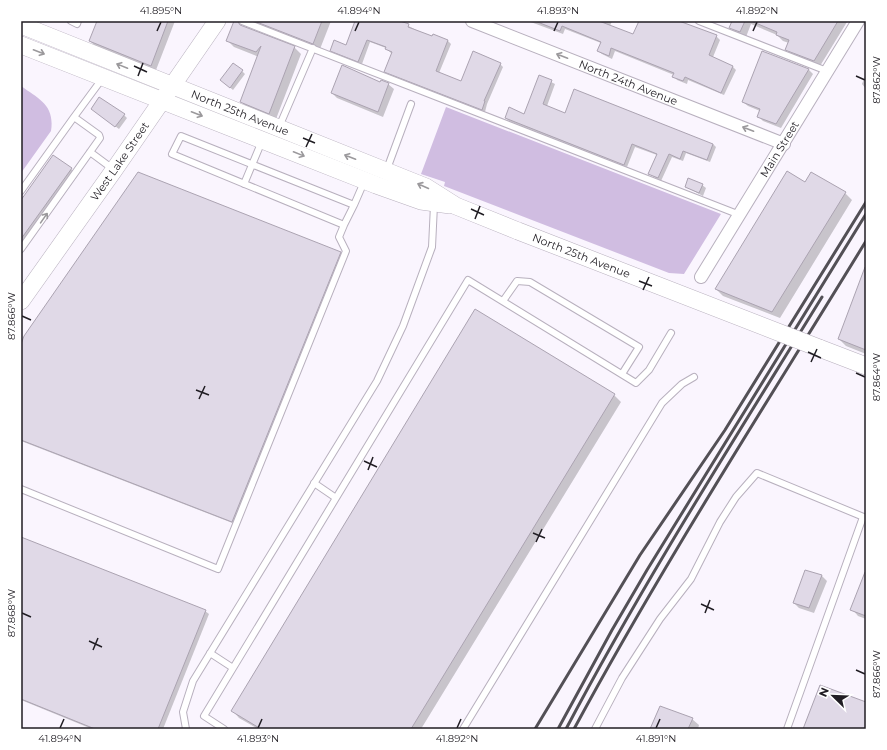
<svg xmlns="http://www.w3.org/2000/svg" width="887" height="750" viewBox="0 0 887 750" font-family="Montserrat,sans-serif">
	<rect width="100%" height="100%" fill="#faf5fe"/>
	<!-- green -->
	<path fill="#d0bde1" d="M21,86C39,99 55,105 51,131L21,173Z
		M446,107L721,214L684,274L669,273L444,186L445,182L421,174Z"/>
	<!-- shadow -->
	<path fill="#0003" d="M98,21H175L156,70L95,46L90,41Z
		M252,21H331L320,49L256,25Z
		M356,21H398L433,38L434,36L448,41L451,44L439,73L462,82L500,64L503,67L487,104L485,112L389,74L386,71L392,54L386,48L370,42L362,64L334,53L331,50L346,46Z
		M528,21H612L610,26L634,36L640,21H684L683,24L716,36L720,40L713,57L732,66L736,70L724,95L688,80L687,84L677,80L674,75L615,51L612,59L602,54L598,51L601,43L565,29L563,34Z
		M730,21H846L847,22L820,66L792,55L786,49L789,43L783,41L777,35L751,24L746,37L736,33L730,28L732,22Z
		M227,40L294,47L301,54L276,119L248,108L241,102L259,57L234,47Z
		M762,52L809,70L813,74L781,128L763,121L758,116L760,111L748,106L743,102Z
		M242,71L245,74L233,90L221,80Z
		M866,74V89L862,84Z
		M539,76L555,84L547,106L565,114L713,144L716,147L710,162L686,153L683,161L672,157L661,181L649,174L657,155L635,147L627,167L509,121L506,118L525,115Z
		M388,84L394,89L383,117L337,98L332,93Z
		M96,112L124,115L127,118L119,129Z
		M71,169L78,175L21,255V201Z
		M805,184L845,193L852,200L780,318L723,296L716,289Z
		M702,185L706,188L703,196L686,187Z
		M340,253L343,256L235,524L21,441V346Z
		M866,274V354L846,346L839,339Z
		M614,395L621,402L421,729H258L239,718L233,711Z
		M21,538L205,611L209,614L163,729H92L21,700Z
		M806,571L822,576L827,581L814,613L799,608L794,603Z
		M866,573V619L858,616L852,609Z
		M692,719L699,725L698,729H651Z"/>
	<!-- building -->
	<path fill="#e0d9e7" stroke="#aba3b1" d="M97,21H168L151,66L89,41Z
		M234,21H238L240,25L295,46L269,114L240,102L261,46L256,52L226,41Z
		M254,21H322L313,44Z
		M355,21H400L409,24L408,27L432,36L433,34L448,40L436,71L461,81L473,51L501,63L484,101H485L482,110L384,72L392,52L385,49L386,47L367,40L358,62L330,51L334,40L346,45Z
		M535,21H599L633,34L639,21H679L717,35L709,55L733,66L721,93L685,77L683,81L672,77L674,73L611,48L609,56L597,51L601,42L562,26L560,31Z
		M732,21H745L740,32L729,28Z
		M751,21H838L814,61L785,50L789,40L776,35L777,32Z
		M762,51L809,69L776,124L757,117L760,109L742,102Z
		M233,63L243,70L230,88L220,80Z
		M342,65L380,82L381,80L389,83L378,112L331,93Z
		M539,75L552,80L543,104L565,113L574,89L713,144L707,160L683,151L680,159L669,154L658,178L648,174L657,154L632,144L624,165L505,118L509,107L524,114Z
		M99,97L125,114L115,127L91,109Z
		M53,155L72,168L21,239V200Z
		M787,171L805,182L811,172L846,192L772,312L715,289Z
		M138,172L341,252L232,522L21,440V344L24,336Z
		M688,178L703,184L699,193L685,187Z
		M865,267H866V350L838,339Z
		M475,309L615,394L411,729H261L231,711Z
		M21,537L206,610L158,729H95L21,699Z
		M805,570L822,575L809,608L793,603Z
		M865,572H866V616L850,610Z
		M820,685L866,702V729H803Z
		M660,706L693,718L688,729H650Z"/>
	<g fill="none" stroke-linecap="round" stroke-linejoin="round">
		<defs>
			<path id="lane" d="M71,21L77,24L78,21
				M242,21L740,215
				M699,21L827,71
				M279,127L313,48
				M90,152L113,169
				M387,169L411,104
				M244,184L262,141
				M21,191L74,117
				M354,205L344,225L172,154L181,136L354,205L364,182
				M21,249L100,138L99,135L74,117L102,79
				M503,301L517,281L530,282L639,347L622,374
				M314,483L336,498
				M21,489L218,569L346,251L339,237L344,225
				M210,653L233,668
				M186,729L183,712L193,681L377,381L403,326L432,247L434,205
				M224,729L204,716L468,280L636,383L649,370L671,333
				M463,729L662,403L682,384L694,377
				M595,729L622,678L660,619L691,579L720,522L736,497L757,473L866,518
				M787,729L863,517"/>
			<g id="street">
				<path id="s1" d="M472,21L784,144"/>
				<path id="s2" d="M701,277L858,21"/>
			</g>
			<g id="secondary">
				<path id="s3" d="M21,25L426,187L456,206L518,231"/>
				<path d="M21,45L376,185L421,201L450,205"/>
				<path id="s4" d="M21,301L114,170L217,21"/>
				<path d="M819,348L866,366"/>
			</g>
		</defs>
		<!-- lane casing -->
		<use href="#lane" stroke="#b8b0be" stroke-width="8"/>
		<!-- street casing -->
		<use href="#street" stroke="#b8b0be" stroke-width="14"/>
		<!-- secondary casing -->
		<use href="#secondary" stroke="#b8b0be" stroke-width="18"/>
		<!-- lane -->
		<use href="#lane" stroke="#fff" stroke-width="6"/>
		<!-- street -->
		<use href="#street" stroke="#fff" stroke-width="12"/>
		<!-- secondary -->
		<use href="#secondary" stroke="#fff" stroke-width="17"/>
		<!-- rail -->
		<path stroke="#535056" stroke-width="3" d="M535,729L640,555L725,430L866,202
			M558,729L612,630L647,570L866,214
			M566,729C644,581 734,440 822,297
			M574,729C664,562 767,403 866,241"/>
		<defs>
			<g id="secondary-bridge">
				<path id="s5" d="M518,231L819,348"/>
			</g>
		</defs>
		<!-- secondary-bridge casing -->
		<use href="#secondary-bridge" stroke="#b8b0be" stroke-width="18" stroke-linecap="butt"/>
		<!-- secondary-bridge -->
		<use href="#secondary-bridge" stroke="#fff" stroke-width="17"/>
	</g>
	<!-- one-way arrows -->
	<defs><path id="oneway-shaft" d="M-6 0H5M1.5-3L5.5 0L1.5 3" fill="none" stroke-width="1.6" stroke-linecap="round" stroke-linejoin="round"/></defs>
	<g stroke="#9b999c">
		<use href="#oneway-shaft" transform="translate(39 52) rotate(21)"/>
		<use href="#oneway-shaft" transform="translate(562 56) rotate(-159)"/>
		<use href="#oneway-shaft" transform="translate(122 66) rotate(-158)"/>
		<use href="#oneway-shaft" transform="translate(197 114) rotate(21)"/>
		<use href="#oneway-shaft" transform="translate(748 129) rotate(-159)"/>
		<use href="#oneway-shaft" transform="translate(299 154) rotate(22)"/>
		<use href="#oneway-shaft" transform="translate(350 157) rotate(-159)"/>
		<use href="#oneway-shaft" transform="translate(423 186) rotate(-156)"/>
		<use href="#oneway-shaft" transform="translate(44 218) rotate(-55)"/>
	</g>
	<!-- ticks -->
	<path fill="none" stroke="#201d23" stroke-width="1.5" d="M157,31L161,22M355,31L359,22M554,31L558,22M753,31L757,22M134,66L147,72M138,76L143,63M856,76L865,80M303,138L315,143M306,147L312,134M471,209L484,215M475,219L480,206M639,281L652,286M643,290L649,277M22,316L31,320M808,352L821,358M811,362L817,349M856,373L865,377M196,390L209,395M199,399L205,386M364,461L377,467M368,470L373,457M533,533L545,538M536,542L542,529M701,604L714,610M22,613L31,617M705,613L710,600M89,641L102,647M93,650L98,638M856,670L865,674M60,728L64,719M258,728L262,719M457,728L461,719M656,728L660,719"/>
	<g text-anchor="middle" stroke-width="3.5" stroke-linejoin="round" paint-order="stroke">
		<!-- street labels -->
		<g font-size="11" fill="#201d23" stroke="#fff">
			<text dy="4" stroke="none"><textPath href="#s1" startOffset="168">North 24th Avenue</textPath></text>
			<text dy="4" stroke="none"><textPath href="#s3" startOffset="236">North 25th Avenue</textPath></text>
			<text dy="4" stroke="none"><textPath href="#s2" startOffset="150">Main Street</textPath></text>
			<text dy="4" stroke="none"><textPath href="#s4" startOffset="171">West Lake Street</textPath></text>
			<text dy="4" stroke="none"><textPath href="#s5" startOffset="68">North 25th Avenue</textPath></text>
		</g>
	</g>
	<!-- border -->
	<rect width="887" height="750" fill="none" stroke="#ffffff" stroke-width="44"/>
	<!-- north arrow -->
	<g transform="translate(833 696) rotate(293)" stroke="#ffffff" stroke-width="3" paint-order="stroke">
	<path d="M0-3L7 15L0 10L-7 15Z" fill="#201d23"/>
	<text y="-6" font-size="11" font-weight="bold" text-anchor="middle" fill="#201d23">N</text>
	</g>
	<rect x="22" y="22" width="843" height="706" fill="none" stroke="#201d23" stroke-width="1.5"/>
	<g font-size="10" text-anchor="middle" fill="#201d23">
		<text x="161" y="14">41.895°N</text>
		<text x="359" y="14">41.894°N</text>
		<text x="558" y="14">41.893°N</text>
		<text x="757" y="14">41.892°N</text>
		<text transform="translate(876 80) rotate(-90)" y="4">87.862°W</text>
		<text transform="translate(11 316) rotate(-90)" y="4">87.866°W</text>
		<text transform="translate(876 377) rotate(-90)" y="4">87.864°W</text>
		<text transform="translate(11 613) rotate(-90)" y="4">87.868°W</text>
		<text transform="translate(876 674) rotate(-90)" y="4">87.866°W</text>
		<text x="60" y="742">41.894°N</text>
		<text x="258" y="742">41.893°N</text>
		<text x="457" y="742">41.892°N</text>
		<text x="656" y="742">41.891°N</text>
	</g>
</svg>
